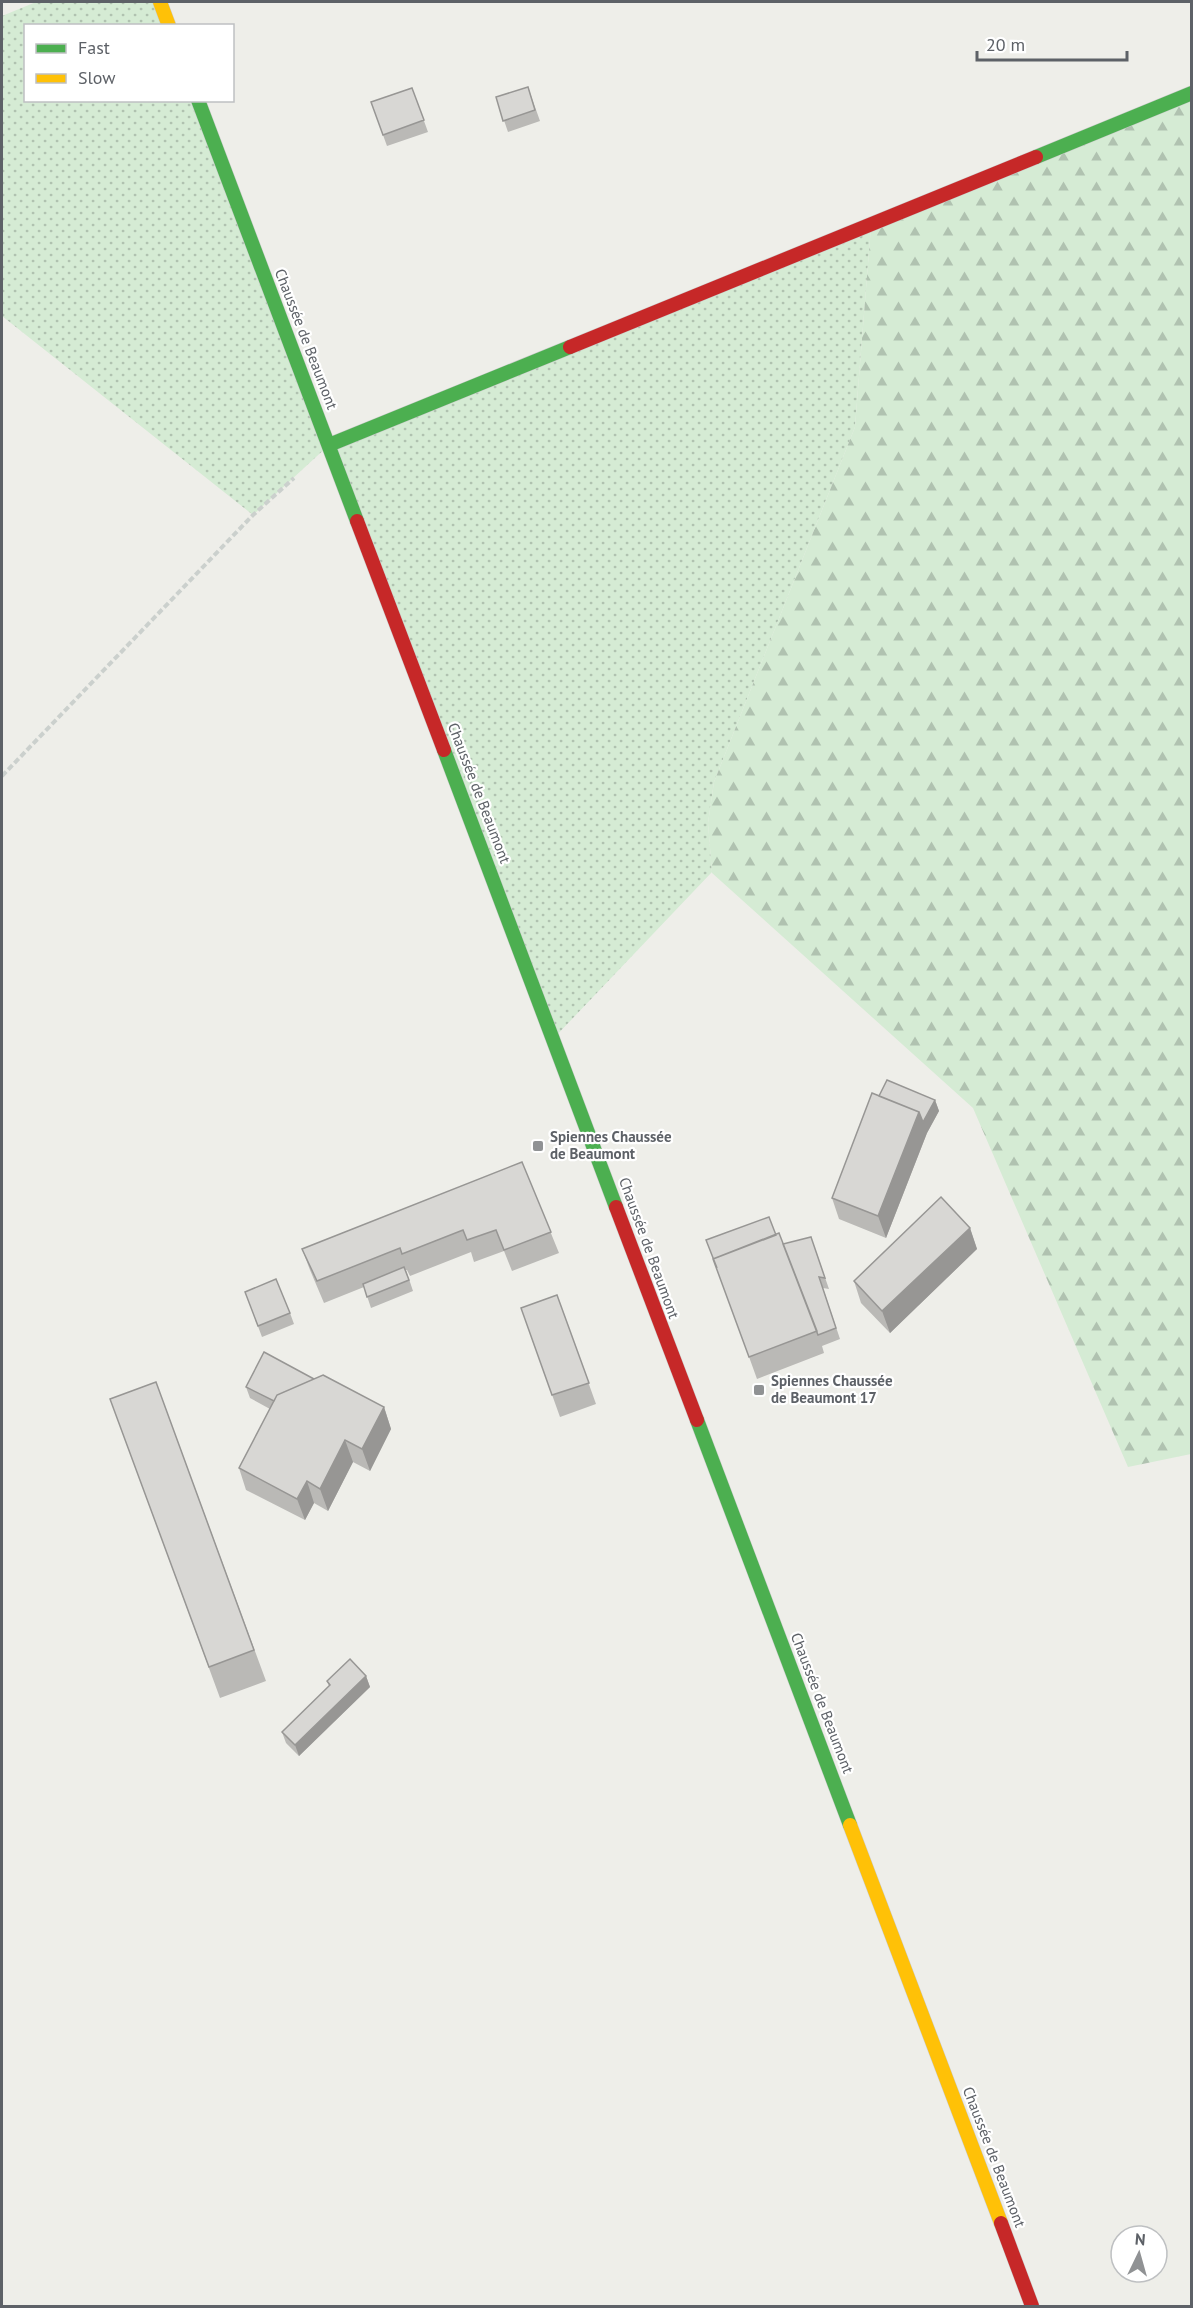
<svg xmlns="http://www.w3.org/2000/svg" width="1193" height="2308" viewBox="0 0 1193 2308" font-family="'PT Sans',sans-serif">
	<defs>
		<pattern id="grass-dots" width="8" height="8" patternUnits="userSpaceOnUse" patternTransform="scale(1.5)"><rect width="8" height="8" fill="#d5ebd4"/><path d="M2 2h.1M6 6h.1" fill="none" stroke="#b0c2b0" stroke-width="1.8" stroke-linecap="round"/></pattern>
		<pattern id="forest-firs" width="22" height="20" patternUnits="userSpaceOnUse" patternTransform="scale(1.5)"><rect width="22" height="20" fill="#d5ebd4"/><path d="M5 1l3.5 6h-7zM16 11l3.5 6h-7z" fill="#b0c2b0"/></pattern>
	</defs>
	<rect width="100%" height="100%" fill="#eeeee9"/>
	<!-- grass -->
	<path fill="url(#grass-dots)" d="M36,2H160L169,25L26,26V100L198,101L330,444L871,226L855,427L714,782L708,823L712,872L553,1039L329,445L253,515L2,316V16Z"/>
	<!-- forest -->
	<path fill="url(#forest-firs)" d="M1191,93V1454L1128,1467L973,1108L712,873L708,823L714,782L855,427L871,226Z"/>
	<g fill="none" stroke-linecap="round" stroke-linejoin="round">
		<defs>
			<path id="fast" d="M198,100L357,521
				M1036,157L1192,93
				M329,445L570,347
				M444,750L616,1207
				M697,1420L850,1825"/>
			<path id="slow" d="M160,2L169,26
				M850,1825L1001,2223"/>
			<path id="jam" d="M570,347L1036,157
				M357,521L444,750
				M616,1207L697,1420
				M1001,2223L1032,2306"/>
		</defs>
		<!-- fast casing -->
		<use href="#fast" stroke="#cbcccc" stroke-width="15"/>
		<!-- slow casing -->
		<use href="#slow" stroke="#cbcccc" stroke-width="15"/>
		<!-- jam casing -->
		<use href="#jam" stroke="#cbcccc" stroke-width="15"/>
		<!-- path -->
		<path stroke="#cbd0cd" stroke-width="4" stroke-dasharray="6 3" stroke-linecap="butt" d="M2,776L253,515L294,478"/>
		<!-- fast -->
		<use href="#fast" stroke="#4caf50" stroke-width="14"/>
		<!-- slow -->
		<use href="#slow" stroke="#ffc107" stroke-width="14"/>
		<!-- jam -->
		<use href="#jam" stroke="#c62828" stroke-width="14"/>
	</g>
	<!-- wall -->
	<path fill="#bab9b6" d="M528,87L540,121L508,132L496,97Z
		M412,88L428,132L387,146L371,102Z
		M935,1100L939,1111L927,1133L886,1238L839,1219L832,1198Z
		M522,1162L559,1253L512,1271L504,1251L474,1262L471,1252L410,1276L407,1270H406L413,1291L371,1308L364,1287L324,1303L310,1270L302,1249Z
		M970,1228L977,1249L890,1333L861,1303L854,1281Z
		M776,1235L783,1244L811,1237L829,1289L823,1288L840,1339L822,1346L824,1353L757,1379L721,1279Z
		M245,1292L290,1313L294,1324L262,1337Z
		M557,1295L596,1404L560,1417L521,1308Z
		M314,1379L384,1407L391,1429L370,1471L353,1462L328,1511L314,1503L305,1520L246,1490L239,1468L270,1409L250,1398L246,1387Z
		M156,1382L266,1681L220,1698L110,1399Z
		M366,1676L370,1687L299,1756L286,1743L282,1732L329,1686L327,1681Z"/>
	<!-- shaded-wall -->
	<path fill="#979694" d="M935,1100L939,1111L927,1133L886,1238L878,1216L919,1112Z
		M970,1228L977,1249L890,1333L882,1311Z
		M384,1407L391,1429L370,1471L362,1449Z
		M345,1440L353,1462L328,1511L320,1489Z
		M307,1481L314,1503L305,1520L297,1499Z
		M366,1676L370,1687L299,1756L295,1745Z"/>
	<!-- building -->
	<path fill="#d8d7d4" stroke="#979694" stroke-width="1.5" d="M528,87L535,110L503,121L496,97Z
		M412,88L424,120L383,135L371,102Z
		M887,1080L935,1100L923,1122L919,1112L879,1096Z
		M872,1093L919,1112L878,1216L832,1198Z
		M522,1162L551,1232L504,1250L496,1230L467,1240L463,1230L402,1254L400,1248L317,1281L302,1249Z
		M941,1197L970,1228L882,1311L854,1281Z
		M769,1217L776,1235L713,1259L717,1268L706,1240Z
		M779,1233L817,1331L749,1357L713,1259Z
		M811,1237L825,1278L819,1277L836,1328L818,1335L783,1244Z
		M404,1267L409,1280L367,1297L363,1284Z
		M276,1279L290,1313L258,1326L245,1292Z
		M557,1295L589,1383L552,1395L521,1308Z
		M264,1352L314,1379L277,1395L274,1401L246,1387Z
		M323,1375L384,1407L362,1449L345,1440L320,1489L307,1481L297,1499L239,1468L277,1395Z
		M156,1382L254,1650L209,1667L110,1399Z
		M350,1659L366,1676L295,1745L282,1732L330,1685L327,1681Z"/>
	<!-- markers -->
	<g fill="#909294" stroke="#fff" stroke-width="2">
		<rect x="532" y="1140" width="12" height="12" rx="3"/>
		<rect x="753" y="1384" width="12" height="12" rx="3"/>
	</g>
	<g text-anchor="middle" stroke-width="4.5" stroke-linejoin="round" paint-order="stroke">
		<!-- street labels -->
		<g font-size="15" fill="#5d6167" stroke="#fff">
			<text transform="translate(306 339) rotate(69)" y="5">Chaussée de Beaumont</text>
			<text transform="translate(479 793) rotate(69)" y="5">Chaussée de Beaumont</text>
			<text transform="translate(649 1248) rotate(70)" y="5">Chaussée de Beaumont</text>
			<text transform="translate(822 1703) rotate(69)" y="5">Chaussée de Beaumont</text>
			<text transform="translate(994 2157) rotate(69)" y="5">Chaussée de Beaumont</text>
		</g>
		<!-- poi labels -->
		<g font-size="15" font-weight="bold" fill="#5d6167" stroke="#fff" text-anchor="start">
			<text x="550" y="1142">Spiennes Chaussée<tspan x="550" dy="17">de Beaumont</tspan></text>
			<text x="771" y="1386">Spiennes Chaussée<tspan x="771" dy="17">de Beaumont 17</tspan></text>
		</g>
	</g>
	<!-- border -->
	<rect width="1193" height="2308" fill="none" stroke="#5d6167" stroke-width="6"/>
	<!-- legend -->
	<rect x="24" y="24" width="210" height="78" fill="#ffffff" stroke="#bec0c2" stroke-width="1.5"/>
	<rect x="36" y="44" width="30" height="9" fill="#4caf50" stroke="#bec0c2" stroke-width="1.5"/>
	<text x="78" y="54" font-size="18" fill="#5d6167">Fast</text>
	<rect x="36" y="74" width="30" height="9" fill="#ffc107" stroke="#bec0c2" stroke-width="1.5"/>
	<text x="78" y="84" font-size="18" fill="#5d6167">Slow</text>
	<!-- north arrow -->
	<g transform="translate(1139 2254) rotate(5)"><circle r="28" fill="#ffffff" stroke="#bec0c2" stroke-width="1.5"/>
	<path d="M0-4.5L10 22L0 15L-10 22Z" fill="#909294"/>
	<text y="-9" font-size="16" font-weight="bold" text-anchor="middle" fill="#5d6167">N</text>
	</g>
	<!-- scale -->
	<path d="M977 51v9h150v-9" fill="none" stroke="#5d6167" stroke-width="3"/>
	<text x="986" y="51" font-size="18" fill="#5d6167" stroke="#ffffff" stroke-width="4.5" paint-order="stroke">20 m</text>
</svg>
